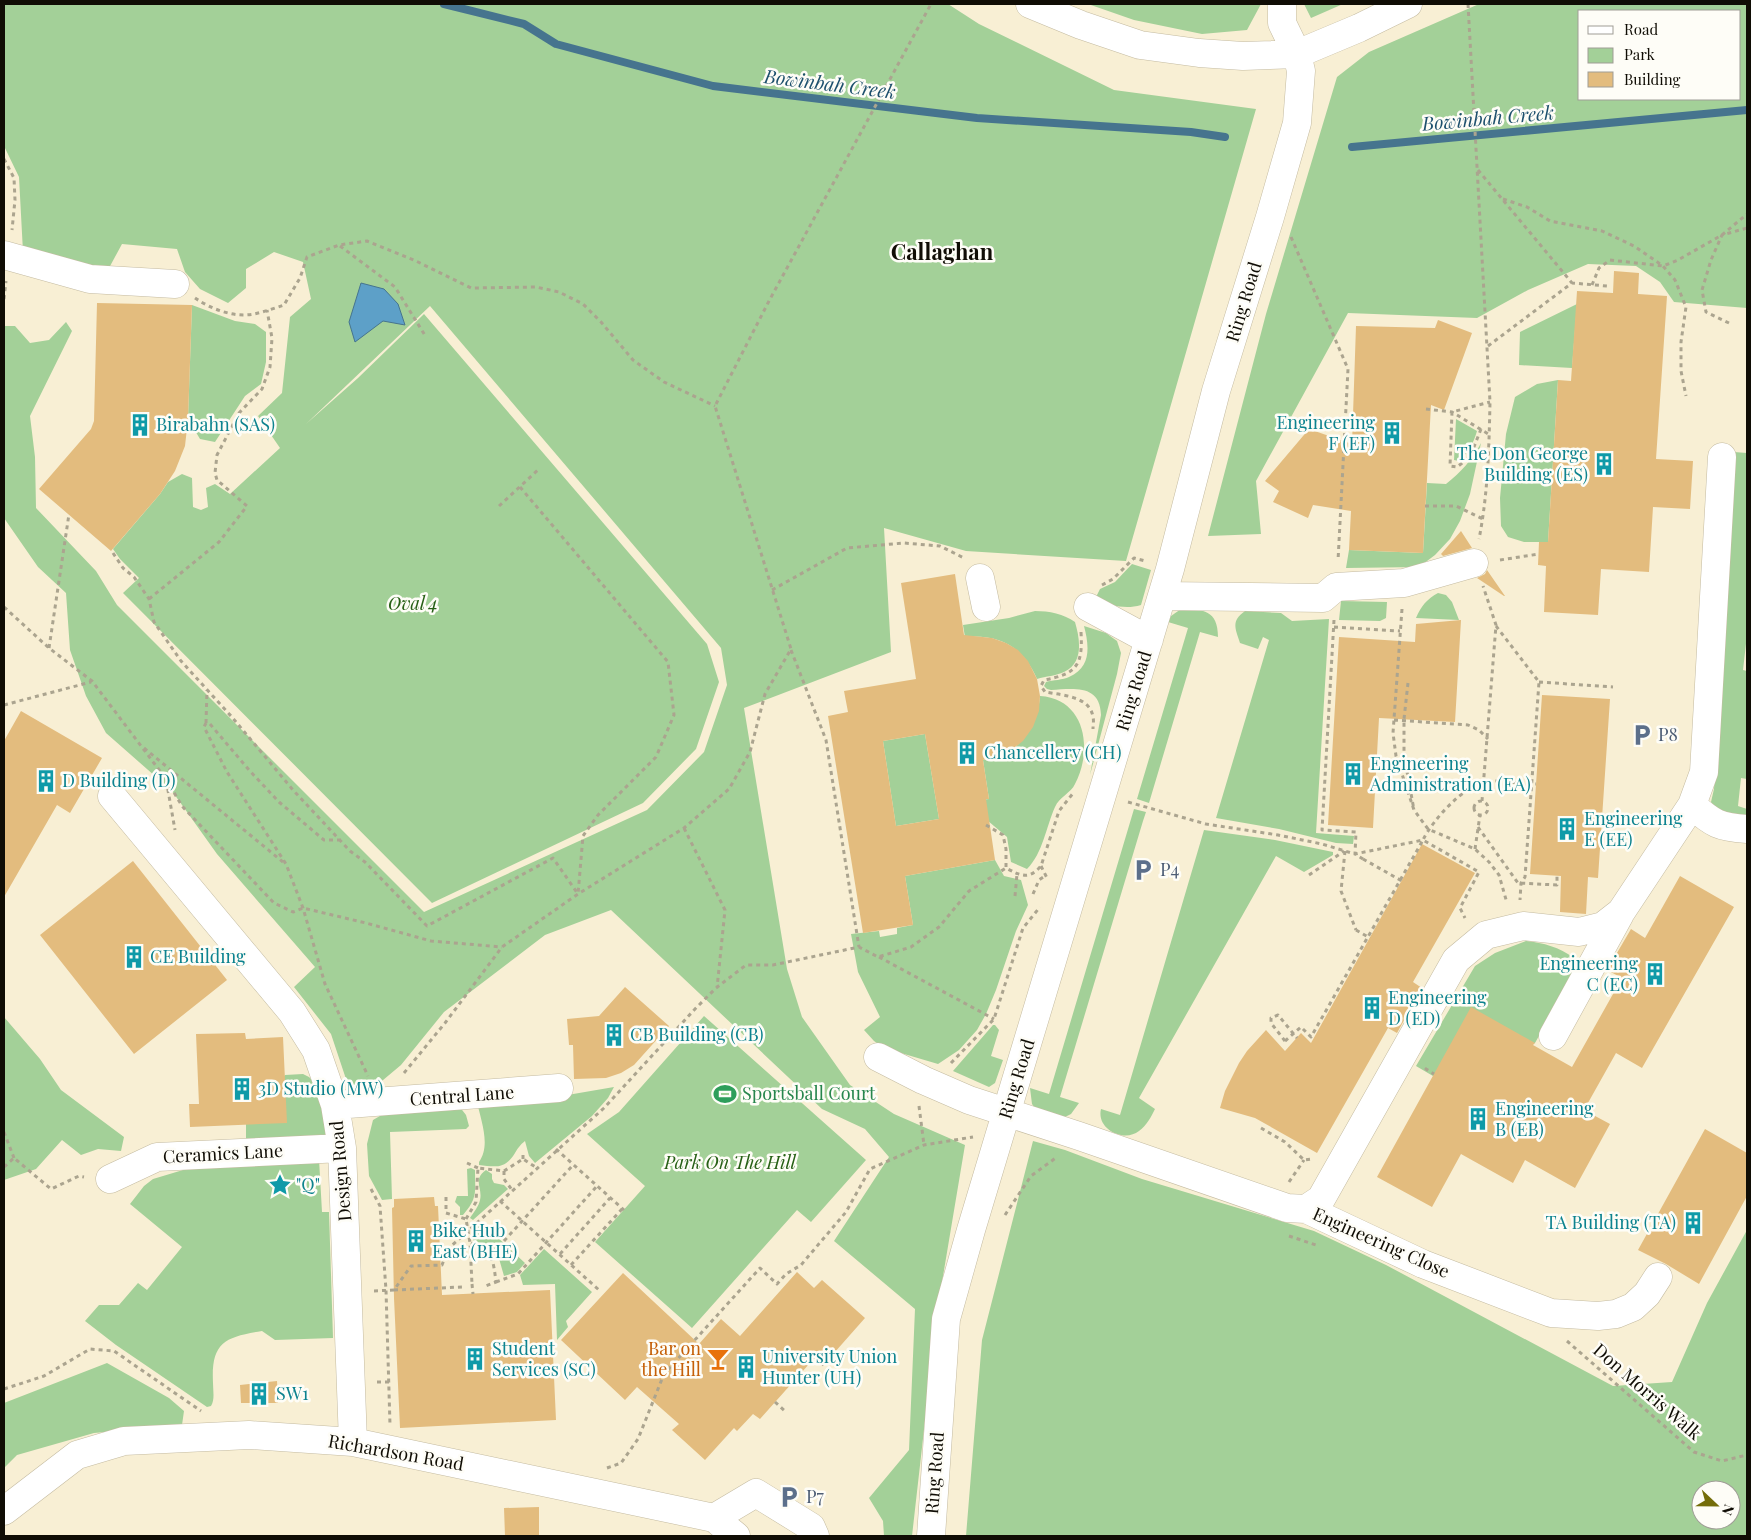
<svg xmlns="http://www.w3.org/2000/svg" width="1751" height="1540" viewBox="0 0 1751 1540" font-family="'Playfair Display',serif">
	<rect width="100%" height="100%" fill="#f8efd4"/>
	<!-- green -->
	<path fill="#a3d098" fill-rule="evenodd" d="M4,4H948L979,24L1114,90L1256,109L1126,561L966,551L884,528L891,652L744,708L787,969L802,1017L850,1085L894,1114L965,1145L938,1306L912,1536H884L883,1521L869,1498L909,1450L915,1309L834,1241L889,1157L865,1129L822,1109L611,910L545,935L444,1012L401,1065L364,1096L349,1088L331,1034L294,987L315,967L217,854L172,791L106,733L86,696L70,650L66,593L38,567L4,518V326H15L30,343L49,340L66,322L72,331L30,416L35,457L36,508L96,571L117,605L424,912L647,810L704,752L727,685L721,648L430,306L306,424L358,378L424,314L707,644L719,682L696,749L643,803L432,903L123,593L139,578L120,559L113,549L160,494L168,482L182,474L192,478L193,507L201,510L208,507L206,488L215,484L230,494L280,448L258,416L282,393L290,317L311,299L303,262L274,252L246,269V288L228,303L200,289L185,272L177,249L122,244L109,268L74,270L23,252L19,177L4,146Z
		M1088,4H1261L1247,30L1202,34L1134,20Z
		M1304,4H1343L1311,18Z
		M1479,4H1747V308L1674,302L1660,282L1636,266L1588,264L1528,290L1477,318L1348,313L1256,481L1261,534L1208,536L1266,314L1337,77L1369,52ZM1580,11H1740V99H1580Z
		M1577,304L1572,368L1519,365L1520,332Z
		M192,305L235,321L255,324L266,332V362L261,384L245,396L215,442L200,439L188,419Z
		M1558,380L1548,542H1524L1508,537L1501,526L1500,498L1506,434L1515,397L1537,384Z
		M1456,419L1477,431C1473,444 1469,452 1459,461L1454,460Z
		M1481,443L1470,494L1460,521L1450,539L1435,555L1419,567L1346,568L1349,550L1423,553L1427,483L1446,484C1461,472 1472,460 1481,443Z
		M1734,452L1747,453V635L1743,670L1747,671V779L1741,778L1738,806L1747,809V820L1716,813L1711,802L1714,789Z
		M1132,564L1151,570L1141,605C1124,610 1111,605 1095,599L1100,589L1115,582Z
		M1438,593L1446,595L1452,602L1459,620L1416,618C1421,606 1427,599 1438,593Z
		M1341,601L1387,602L1386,618L1380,621L1339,620Z
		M1181,609C1203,609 1218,610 1218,637L1200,632L1149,803L1137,799L1188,628L1168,622L1171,616Z
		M1035,611C1049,611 1064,614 1075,622C1080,639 1084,663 1064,672C1056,676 1046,676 1037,679C1023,647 1000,634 965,637L963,625L1009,618Z
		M1245,611L1281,613L1292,621L1329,619L1316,833L1354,836L1353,844L1336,843L1279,829L1216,818L1269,640L1263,637L1258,649L1240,643C1235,628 1231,621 1245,611Z
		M1084,626L1106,633L1117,641L1121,653L1117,674L1090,775L1101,715C1100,684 1074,689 1051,690L1047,689L1044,686L1046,682C1053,680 1063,680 1069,677C1092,667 1089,645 1084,626Z
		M1040,696C1086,699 1093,750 1075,784C1071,793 1059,797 1055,807C1046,827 1043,853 1027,869L1011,862L1007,837L981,815L980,800L989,799L983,760C1009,754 1019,749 1031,725C1037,714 1039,708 1040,696Z
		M925,734L939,819L896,826L883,741Z
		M1134,809L1146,812L1143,821L1060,1097L1079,1103L1071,1114L1063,1118L1037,1111L1032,1104L1030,1088L1049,1094Z
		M1204,830L1275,840L1333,852V855L1304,872L1276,856L1139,1098L1155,1109C1151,1117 1147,1125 1139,1131C1124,1143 1096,1129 1101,1109L1120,1115Z
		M995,860L1004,876L1021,880L1028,905L1016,931L996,990L986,1014L977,1030L959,1050L938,1064L884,1048L874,1041L864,1030L880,1017L858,972L851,934L879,931L880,937L897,934V928L913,925L905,876Z
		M1526,941C1544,943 1559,947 1574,958L1575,965L1573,975L1535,1043L1433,1076L1416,1066L1475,966L1495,953Z
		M704,1016L866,1160L811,1222L797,1210L692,1328L595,1242L645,1186L587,1134L619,1112Z
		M4,1017L40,1059L61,1090L124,1137L121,1151L98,1149L81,1155L62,1140L36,1169L4,1180Z
		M993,1025H995L999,1030L991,1056L1003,1060L995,1083L989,1087L953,1071Z
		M303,1074L309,1077L315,1083L327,1129L324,1137L246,1141V1124L285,1075Z
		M614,1087L608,1098L592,1116L535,1163L529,1156L525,1141C520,1145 518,1148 515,1153C505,1169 496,1167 479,1165V1162C491,1145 481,1121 477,1102L550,1098Z
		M459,1106L466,1115L469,1126L466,1129L390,1132L392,1199L382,1200L369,1176L367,1144L373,1120L385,1113Z
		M1033,1141L1065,1150L1142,1179L1314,1231L1386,1265L1613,1386L1672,1382L1707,1303L1747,1230V1536H966L982,1340ZM1701,1490H1731V1520H1701Z
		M319,1159L322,1212H329L333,1338L275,1340L262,1331C224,1337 211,1343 213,1383C213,1391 215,1399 211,1406L207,1407L116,1345L85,1321L99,1305H119L138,1283L147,1290L182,1247L130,1204L144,1186L153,1179L203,1164Z
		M471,1168L475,1170C475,1192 478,1198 463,1215H460V1207L455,1202L457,1196H468L467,1169Z
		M486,1170L492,1174V1179L494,1183L504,1185L508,1189L473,1220L470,1218C473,1213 479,1206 480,1200C483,1188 472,1180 486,1170Z
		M482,1223L525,1263L517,1272L504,1276L498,1255L493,1249L473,1240L474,1230Z
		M544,1249L592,1292L566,1321L568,1327L557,1340L555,1284L523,1285L520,1275Z
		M107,1363L169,1398L184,1411L182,1425L94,1433L17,1455L4,1468V1403Z"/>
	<!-- water -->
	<path fill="#5da0c8" stroke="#46748e" d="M361,283L384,289L398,304L405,325L383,321L355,342L349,322Z"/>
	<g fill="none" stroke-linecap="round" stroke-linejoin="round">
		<!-- stream -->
		<path stroke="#46748e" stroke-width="8" d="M444,4L524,24L556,44L713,86L977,118L1191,132L1225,137
			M1352,147L1747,110"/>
	</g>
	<!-- building -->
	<path fill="#e3bc7e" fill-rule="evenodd" d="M1614,271L1639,273L1638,294L1667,296L1656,459L1693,461L1690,509L1653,507L1649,572L1601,569L1598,615L1544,612L1546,566L1538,565L1539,542H1548L1558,380L1571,381L1577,291L1613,293Z
		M97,303L192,305L188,419L185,446L175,471L160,494L111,551L39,489L91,429L94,421Z
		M1438,320L1472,333L1444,410L1431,405L1423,553L1349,550L1351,511L1313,505L1308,518L1273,502L1279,491L1265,481L1309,429L1352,444L1356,326L1435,328Z
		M1461,531L1472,548L1443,556L1441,554Z
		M1487,570L1505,596H1504L1477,578L1485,574Z
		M955,574L964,635L992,638L1006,643L1018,650L1028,661L1037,679L1040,696L1039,711L1033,727L1023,741L1010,751L999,756L983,760L989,799H986L995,860L905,876L913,925L863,933L828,716L848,712L844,691L916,679L901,583ZM925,734L939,819L896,826L883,741Z
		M1461,620L1455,722L1379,718L1373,828L1328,825L1339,637L1415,642L1416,624Z
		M1542,695L1610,699L1598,878L1588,877L1586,914L1560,912L1561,876L1530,874Z
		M21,711L102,758L70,813L57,805L4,897V741Z
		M1422,844L1475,873L1413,982L1422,988L1397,1033L1388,1028L1317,1153L1255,1118L1220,1108L1225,1091L1239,1063L1247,1051L1266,1030L1285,1051L1301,1033L1311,1043Z
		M133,861L227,980L134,1054L40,935Z
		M1680,876L1734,907L1642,1068L1616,1053L1584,1110L1610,1124L1575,1188L1525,1160L1513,1183L1461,1154L1432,1207L1377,1177L1471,1007L1535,1043L1533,1045L1572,1067L1622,978L1607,970L1631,929L1645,938Z
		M625,987L669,1026L634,1065L621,1073L606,1078L574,1079L573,1045H569L567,1019L599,1016Z
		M245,1033L246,1039L283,1037L287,1123L190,1127L189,1104H199L196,1034Z
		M1705,1129L1747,1153V1196L1699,1284L1666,1264L1638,1250Z
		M434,1197L435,1206H438L442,1295L550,1290L556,1420L400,1428L394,1298L392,1208L394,1207V1199Z
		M797,1272L814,1288L822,1280L865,1318L827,1361L818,1354L760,1419L753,1414L737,1431L734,1428L705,1460L672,1430L679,1424L637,1387L625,1400L561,1340L623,1273L699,1344L721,1319L740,1336Z
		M277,1381L278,1403H241L240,1385Z
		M539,1507V1536H505L504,1508Z"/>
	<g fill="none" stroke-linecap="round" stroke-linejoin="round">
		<defs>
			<path id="minor" d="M1030,4L1081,25L1140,45L1199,53L1243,56L1297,54L1359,28L1408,4
				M4,255L90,279L175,284
				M980,578L986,607
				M1162,596L1323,598L1336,587L1404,583L1474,563
				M1088,607L1149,640
				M112,796L292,1012L316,1050L335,1105L342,1148L353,1442
				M1692,805C1713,824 1719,827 1747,829
				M1553,1036L1620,914
				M878,1057L923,1080L969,1100L1079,1136L1287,1208L1306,1209L1423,1264L1551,1313L1598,1316L1616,1314L1633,1307L1647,1294L1658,1277
				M335,1105L559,1088
				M110,1179L157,1157L342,1148
				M1306,1209L1321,1199L1456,960L1486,935L1523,926L1579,932L1603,926L1621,912L1692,805L1704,772L1722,457
				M4,1511L77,1455L124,1441L249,1435L353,1442L714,1518L736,1536
				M714,1518L756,1493L811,1527L815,1536
				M931,1536L946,1319L971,1230L1170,569L1216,391L1270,217L1297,123L1301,71L1297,54L1282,23V4"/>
		</defs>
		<!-- minor casing -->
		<use href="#minor" stroke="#c4bba1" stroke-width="29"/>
		<!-- path -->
		<path stroke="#aba48f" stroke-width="3" stroke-dasharray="4 4" stroke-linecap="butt" d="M1468,4L1490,402C1489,447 1488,494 1479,539
			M4,159L14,178L15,200L12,230
			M1478,170L1572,283
			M1503,199L1527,207L1550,221L1602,231L1634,246L1663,266L1675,280L1686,307L1681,342V371L1686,396
			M1291,237L1348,369L1338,561
			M340,246L395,287L426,337
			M1592,285L1599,268L1610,260L1663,266L1678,260L1722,235L1747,214
			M195,298C211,309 234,318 254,314C264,312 275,308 284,305L300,278L307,257L339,245L367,241L416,261L471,288L536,287L559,292L583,304L601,322L633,360L664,382L715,406
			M4,299L6,281
			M1729,323L1706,312L1702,290L1711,260L1722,235L1747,228
			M1488,346L1572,283L1607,286
			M1426,409L1452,412L1490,435
			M1481,429L1470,457L1457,467L1450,466L1452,412L1490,402
			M520,487L668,662L674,715L656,757L598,815L583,836L578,894
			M499,506L539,469
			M1425,506H1456L1483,519
			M113,553L123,568L134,577L149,599L154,622L181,661L231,716L293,790L350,851L365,862L427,926L553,858L578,894
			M1500,560L1539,554
			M1102,585L1113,579L1134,558L1145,561
			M772,590L847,548L904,543L940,546L964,558
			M149,599L219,542L247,506L217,480L215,473L217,455L239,413L262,389L270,367L272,338L267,310
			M4,607L49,648L92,681L166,779L175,830
			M1402,609L1393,733L1396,756L1414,810L1428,829L1475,849L1489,862L1499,875L1507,903
			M1334,620L1322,830L1356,832L1355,854L1363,859
			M1496,626L1539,682L1525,877L1521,883L1520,900
			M1334,627L1400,631
			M1081,632C1083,665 1077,674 1044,680L1041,686L1045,692C1061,695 1090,696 1093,717C1094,721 1093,725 1093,729
			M49,648L69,514
			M791,650L826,740L859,947
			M1539,682L1613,687
			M4,705L91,682
			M1394,720L1468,725L1479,730L1488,739
			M206,723L207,690
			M144,748L283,862
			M166,779L182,806L274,903L293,912L303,908L366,923L431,941L502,947
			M1482,801L1496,625L1483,586
			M1474 808a7 7 0 1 1 14 0a7 7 0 1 1-14 0Z
			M1128,802L1206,824L1278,835L1322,844L1355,854L1423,840C1432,821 1463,786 1485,782C1495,779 1523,784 1536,784
			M986,825L1003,835L1006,849V868
			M1478,827L1518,883L1557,885V876
			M684,828L725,910L717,988
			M341,840H324L279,802L249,770L210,724L206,723L204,727L227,772L286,864L303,908L325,984L368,1076
			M1475,849L1480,815
			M1345,851L1341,891L1356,930
			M1041,866L1048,880
			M1309,875L1344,851
			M1033,894L1039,880L1045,876
			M1015,896L1017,874
			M879,957L994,1019
			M1285,1041L1301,1027L1311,1037L1423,840L1479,872L1460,908L1465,918
			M951,1063L994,1019L1023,928L1040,907
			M1427,1068L1426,1069L1434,1074
			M404,1073L445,1023L502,947L578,894L684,828L729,789L750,752L765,694L791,649L715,406L769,301L931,4
			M919,1106L924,1145
			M1261,1128L1285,1142L1304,1160L1313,1159
			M4,1132L14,1158
			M556,1149L624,1210
			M523,1159V1151
			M467,1163L478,1168
			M4,1167L14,1158L51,1189L79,1176L84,1177
			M504,1171L523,1159L537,1168
			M1289,1182L1304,1160
			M371,1189L380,1206L386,1290L390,1425
			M446,1197V1213L466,1219L470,1243L472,1284
			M500,1201L599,1290
			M1005,1215L1031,1176L1057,1157
			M466,1219L476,1202L478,1168L504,1171V1179L512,1190
			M1289,1236L1316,1245
			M504,1241L573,1165
			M471,1243C493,1254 493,1258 496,1282L483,1287
			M560,1254L610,1198
			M571,1265L622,1209
			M496,1282L518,1274L597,1186
			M394,1290L462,1287
			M374,1291L394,1290L411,1266L442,1265L448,1249L604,1108L695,1009L716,988L746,965H773L859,947L878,957L911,947L939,927L969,891L1006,868C1021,876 1029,880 1041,866L1059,811L1074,792
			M1567,1341L1694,1452L1722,1461L1747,1455
			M815,1357L826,1367
			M377,1382H389
			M4,1389L44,1376L90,1349L114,1351L201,1411
			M775,1402L786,1412
			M607,1468L621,1463L638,1439L664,1374L760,1268L777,1284L786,1274L801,1265L846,1212L870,1169L924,1145L973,1137"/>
		<!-- minor -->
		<use href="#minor" stroke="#fff" stroke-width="28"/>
		<!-- path-bridge -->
		<path stroke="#aba48f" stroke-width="3" stroke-dasharray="4 4" stroke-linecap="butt" d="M1408,683L1404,719V755L1414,810
			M1363,859L1402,881
			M1356,930L1370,938
			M1285,1041L1271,1023V1018L1278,1015L1297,1038
			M472,1284L473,1294"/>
	</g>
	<!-- icons -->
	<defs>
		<symbol id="building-bare" viewBox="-9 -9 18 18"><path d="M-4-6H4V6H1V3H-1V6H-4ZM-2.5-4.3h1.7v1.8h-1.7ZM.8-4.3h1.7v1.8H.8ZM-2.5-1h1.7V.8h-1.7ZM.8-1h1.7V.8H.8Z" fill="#0f9aa8" stroke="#fefdf7" stroke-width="2.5" paint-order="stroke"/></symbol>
		<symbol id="parking-bare" viewBox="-9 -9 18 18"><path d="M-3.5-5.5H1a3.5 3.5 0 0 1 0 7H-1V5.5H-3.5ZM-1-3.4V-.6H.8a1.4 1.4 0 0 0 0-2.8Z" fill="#5c6f8a" stroke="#fefdf7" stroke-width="2.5" paint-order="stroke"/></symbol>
		<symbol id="stadium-bare" viewBox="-9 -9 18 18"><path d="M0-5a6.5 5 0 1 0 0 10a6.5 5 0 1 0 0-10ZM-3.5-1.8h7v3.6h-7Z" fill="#2e9e5b" stroke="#fefdf7" stroke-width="2.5" paint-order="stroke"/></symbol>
		<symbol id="sight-bare" viewBox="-9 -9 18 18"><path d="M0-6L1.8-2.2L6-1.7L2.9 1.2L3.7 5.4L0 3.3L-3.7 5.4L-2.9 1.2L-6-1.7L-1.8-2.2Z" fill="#0f9aa8" stroke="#fefdf7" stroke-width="2.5" paint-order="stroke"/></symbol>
		<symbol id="bar-bare" viewBox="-9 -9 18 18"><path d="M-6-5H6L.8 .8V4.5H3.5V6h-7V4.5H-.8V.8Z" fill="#e8710a" stroke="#fefdf7" stroke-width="2.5" paint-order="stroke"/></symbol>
	</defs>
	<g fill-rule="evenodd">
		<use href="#building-bare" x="124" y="409" width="32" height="32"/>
		<use href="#building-bare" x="1376" y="417" width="32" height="32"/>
		<use href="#building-bare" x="1588" y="448" width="32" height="32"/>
		<use href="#parking-bare" x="1626" y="719" width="32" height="32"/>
		<use href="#building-bare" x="951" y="737" width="32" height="32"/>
		<use href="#building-bare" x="1337" y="758" width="32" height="32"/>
		<use href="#building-bare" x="30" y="765" width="32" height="32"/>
		<use href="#building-bare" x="1551" y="813" width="32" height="32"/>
		<use href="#parking-bare" x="1127" y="854" width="32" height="32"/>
		<use href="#building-bare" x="118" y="941" width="32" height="32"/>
		<use href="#building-bare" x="1639" y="958" width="32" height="32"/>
		<use href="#building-bare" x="1356" y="992" width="32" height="32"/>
		<use href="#building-bare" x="598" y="1019" width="32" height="32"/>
		<use href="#building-bare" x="226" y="1073" width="32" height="32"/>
		<use href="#stadium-bare" x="709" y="1078" width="32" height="32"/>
		<use href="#building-bare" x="1462" y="1103" width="32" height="32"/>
		<use href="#sight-bare" x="264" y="1169" width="32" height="32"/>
		<use href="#building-bare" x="1677" y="1207" width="32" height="32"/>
		<use href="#building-bare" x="400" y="1225" width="32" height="32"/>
		<use href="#building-bare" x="459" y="1343" width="32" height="32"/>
		<use href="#bar-bare" x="702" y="1343" width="32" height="32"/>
		<use href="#building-bare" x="730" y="1351" width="32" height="32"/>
		<use href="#building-bare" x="243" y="1378" width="32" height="32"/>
		<use href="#parking-bare" x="773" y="1481" width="32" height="32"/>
	</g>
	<g text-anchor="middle" stroke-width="5" stroke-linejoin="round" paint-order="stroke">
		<!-- street labels -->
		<g font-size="18" fill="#100d05" stroke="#fefdf7">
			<text transform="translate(1244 302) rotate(-73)" y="6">Ring Road</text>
			<text transform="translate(1134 691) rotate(-73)" y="6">Ring Road</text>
			<text transform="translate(1017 1079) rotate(-73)" y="6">Ring Road</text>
			<text transform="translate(462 1096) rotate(-4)" y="6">Central Lane</text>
			<text transform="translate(223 1154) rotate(-3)" y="6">Ceramics Lane</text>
			<text transform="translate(341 1171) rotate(-95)" y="6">Design Road</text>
			<text transform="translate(1381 1243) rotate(24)" y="6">Engineering Close</text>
			<text transform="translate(1647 1392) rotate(41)" y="6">Don Morris Walk</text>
			<text transform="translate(396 1453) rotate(10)" y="6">Richardson Road</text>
			<text transform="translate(935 1473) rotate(-86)" y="6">Ring Road</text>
		</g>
		<!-- culture labels -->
		<g font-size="18" fill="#0d838f" stroke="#fefdf7" text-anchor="start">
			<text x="1375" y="429" text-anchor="end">Engineering<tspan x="1375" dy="21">F (EF)</tspan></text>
			<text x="156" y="431">Birabahn (SAS)</text>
			<text x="1588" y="460" text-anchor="end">The Don George<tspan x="1588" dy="21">Building (ES)</tspan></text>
			<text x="984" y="759">Chancellery (CH)</text>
			<text x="1370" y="770">Engineering<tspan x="1370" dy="21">Administration (EA)</tspan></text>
			<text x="62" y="787">D Building (D)</text>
			<text x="1584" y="825">Engineering<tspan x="1584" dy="21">E (EE)</tspan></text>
			<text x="150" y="963">CE Building</text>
			<text x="1638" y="970" text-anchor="end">Engineering<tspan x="1638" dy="21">C (EC)</tspan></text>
			<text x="1388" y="1004">Engineering<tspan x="1388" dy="21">D (ED)</tspan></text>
			<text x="630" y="1041">CB Building (CB)</text>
			<text x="258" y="1095">3D Studio (MW)</text>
			<text x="1495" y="1115">Engineering<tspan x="1495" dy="21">B (EB)</tspan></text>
			<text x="296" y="1191">"Q"</text>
			<text x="1676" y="1229" text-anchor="end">TA Building (TA)</text>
			<text x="432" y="1237">Bike Hub<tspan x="432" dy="21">East (BHE)</tspan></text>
			<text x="492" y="1355">Student<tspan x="492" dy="21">Services (SC)</tspan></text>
			<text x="762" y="1363">University Union<tspan x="762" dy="21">Hunter (UH)</tspan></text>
			<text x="276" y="1400">SW1</text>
		</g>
		<!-- park labels -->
		<g font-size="18" font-style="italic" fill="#276016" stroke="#fefdf7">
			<text x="413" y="610">Oval 4</text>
			<text x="730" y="1169">Park On The Hill</text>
		</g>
		<!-- service labels -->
		<g font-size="18" fill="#4e5e75" stroke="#fefdf7" text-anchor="start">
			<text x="1658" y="741">P8</text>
			<text x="1160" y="876">P4</text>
			<text x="806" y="1503">P7</text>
		</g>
		<!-- leisure labels -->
		<g font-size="18" fill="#27864d" stroke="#fefdf7" text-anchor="start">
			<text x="742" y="1100">Sportsball Court</text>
		</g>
		<!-- food labels -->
		<g font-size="18" fill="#c56008" stroke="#fefdf7" text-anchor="end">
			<text x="701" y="1355">Bar on<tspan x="701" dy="21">the Hill</tspan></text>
		</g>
		<!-- water labels -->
		<g font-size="19" font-style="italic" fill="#1d506d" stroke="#fefdf7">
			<text transform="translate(830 84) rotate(7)" y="7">Bowinbah Creek</text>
			<text transform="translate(1488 118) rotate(-5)" y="7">Bowinbah Creek</text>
		</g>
		<!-- district labels -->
		<g font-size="22" font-weight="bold" fill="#100d05" stroke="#fefdf7">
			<text x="942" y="260">Callaghan</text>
		</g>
	</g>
	<!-- border -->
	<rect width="1751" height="1540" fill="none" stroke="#100d05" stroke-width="10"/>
	<!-- legend -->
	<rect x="1578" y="10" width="162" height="90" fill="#fefdf7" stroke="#9f9d96"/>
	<rect x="1588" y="26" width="25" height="8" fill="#ffffff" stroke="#9f9d96"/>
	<text x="1624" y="35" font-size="15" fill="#100d05">Road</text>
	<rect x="1588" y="48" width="25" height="15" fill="#a3d098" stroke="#9f9d96"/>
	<text x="1624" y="60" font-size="15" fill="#100d05">Park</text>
	<rect x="1588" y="72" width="25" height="15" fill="#e3bc7e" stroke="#9f9d96"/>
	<text x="1624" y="85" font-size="15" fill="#100d05">Building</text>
	<!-- north arrow -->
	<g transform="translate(1716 1505) rotate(112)"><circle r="24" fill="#fefdf7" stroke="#9f9d96"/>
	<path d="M0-4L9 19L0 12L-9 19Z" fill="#746d0a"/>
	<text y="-8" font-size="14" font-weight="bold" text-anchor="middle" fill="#100d05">N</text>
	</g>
</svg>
